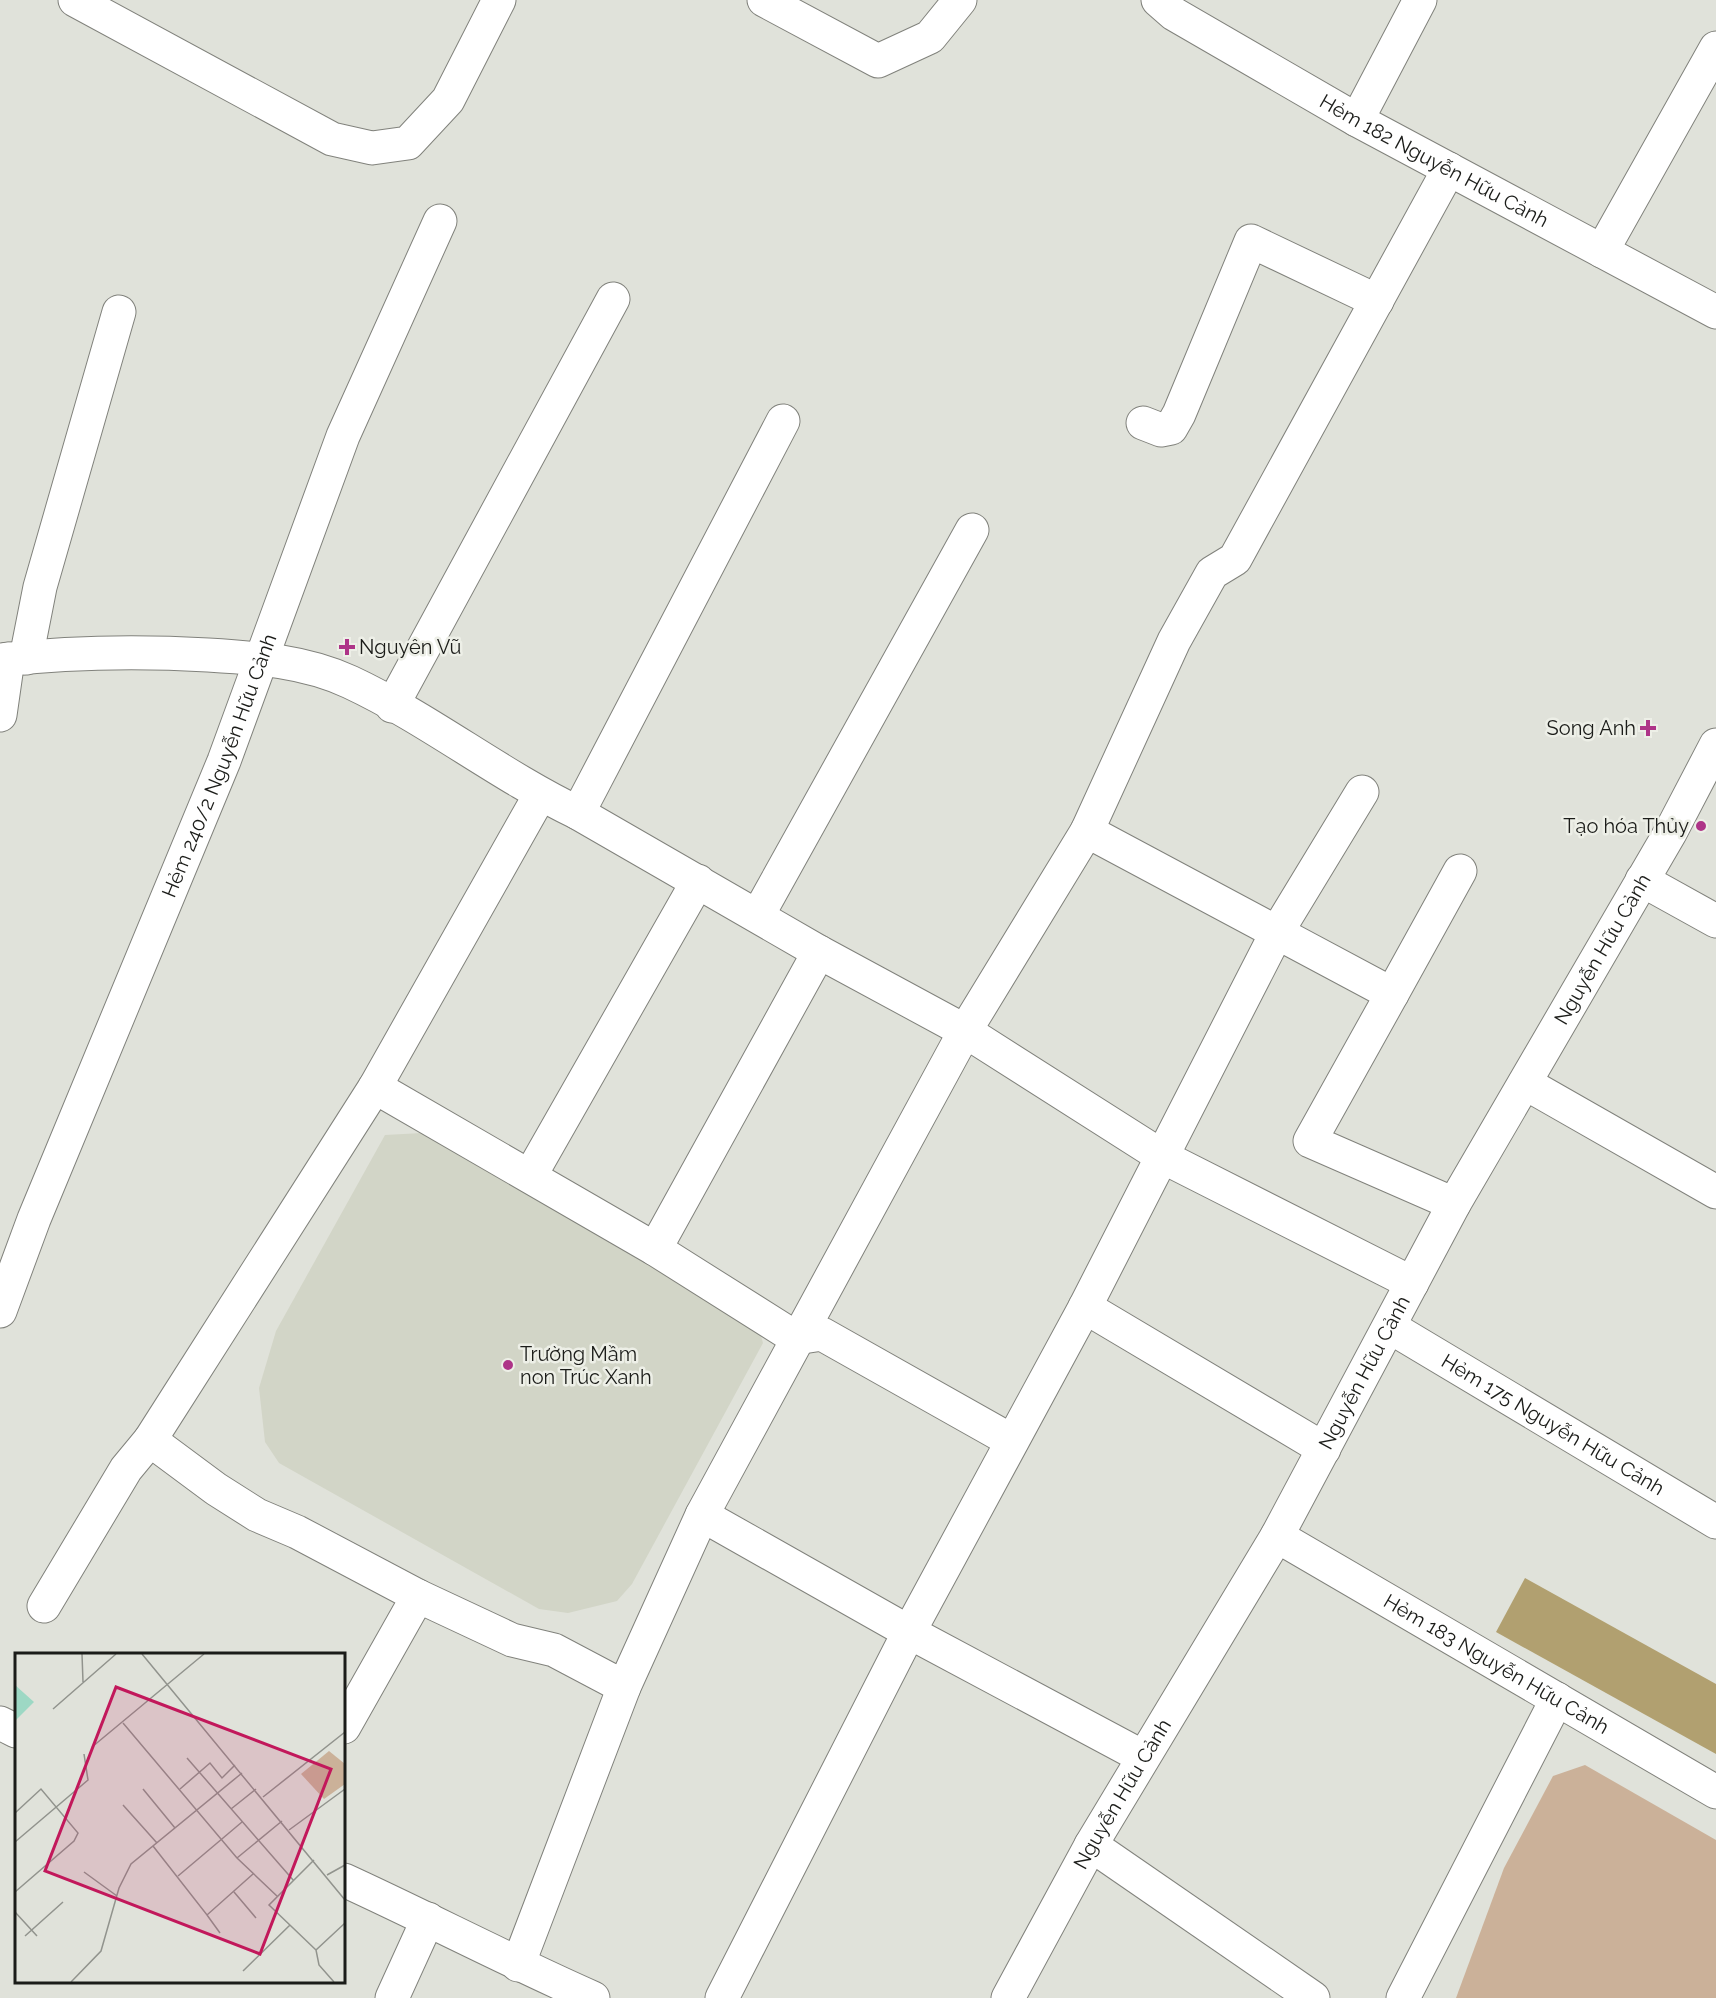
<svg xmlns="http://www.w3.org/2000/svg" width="1716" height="1998" viewBox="0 0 1716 1998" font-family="Raleway,sans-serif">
	<rect width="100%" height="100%" fill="#e0e2da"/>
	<!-- built -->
	<path fill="#d2d5c7" d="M422,1133L759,1329L763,1343L632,1584L617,1601L568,1613L539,1609L279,1463L265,1442L259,1388L276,1331L385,1135Z"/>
	<!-- green -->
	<path fill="#cbb199" d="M1585,1765L1716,1840V1998H1456L1504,1868L1553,1776Z"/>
	<!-- building -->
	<path fill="#b1a070" d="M1525,1578L1716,1684V1754L1496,1632Z"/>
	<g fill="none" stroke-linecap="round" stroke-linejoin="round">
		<defs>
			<g id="minor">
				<path d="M75,0L332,139L372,148L408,143L448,100L499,0"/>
				<path d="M764,0L878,61L930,37L960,0"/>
				<path id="s1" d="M1158,0L1174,14L1357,120L1716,312"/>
				<path d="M1357,120L1420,0"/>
				<path d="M1602,251L1716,48"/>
				<path d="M1143,423L1161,430L1171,428L1179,414L1251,241L1377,301"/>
				<path d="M26,658L40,587L119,312"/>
				<path d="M0,660C70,652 138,651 208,655C257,658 305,661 350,682C429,719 499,775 578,813L819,952L965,1031L1163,1157L1412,1283"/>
				<path d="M392,706L613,299"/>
				<path d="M0,715L8,659"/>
				<path d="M540,795L375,1087L150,1440L216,1489L257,1515L297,1532L418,1596L512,1640L554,1650L624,1687"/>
				<path d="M578,813L783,421"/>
				<path d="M1087,831L1392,994L1310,1141L1454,1204"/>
				<path d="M1642,880L1716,921"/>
				<path d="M758,915L972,530"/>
				<path d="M1392,994L1460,871"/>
				<path d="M1525,1083L1716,1192"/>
				<path d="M375,1087L655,1249L796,1338L822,1334L1012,1441"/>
				<path d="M530,1176L698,881"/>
				<path d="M655,1249L819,952"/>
				<path d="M1085,1307L1324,1449"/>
				<path id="s2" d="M0,1311L34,1219L224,761L343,436L440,221"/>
				<path id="s3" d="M1390,1327L1716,1522"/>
				<path d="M702,1515L909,1632L1143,1757"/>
				<path id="s4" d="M1277,1536L1716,1792"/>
				<path d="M44,1606L126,1469L150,1440"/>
				<path d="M0,1723L16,1731"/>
				<path d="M344,1727L418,1596"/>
				<path d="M1091,1845L1313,1998"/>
				<path d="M344,1880C427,1918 509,1961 593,1998"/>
				<path d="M518,1965L624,1687L702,1515L965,1031L1087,831L1174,641L1212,573L1235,559L1449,169"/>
				<path d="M392,1998L428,1919"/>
				<path d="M722,1998L909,1632L1085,1307L1277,932L1362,792"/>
				<path id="s5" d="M1008,1998L1091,1845L1277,1536L1454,1204L1670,833L1716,745"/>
				<path d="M1403,1998L1557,1699"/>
			</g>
		</defs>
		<!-- minor casing -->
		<use href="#minor" stroke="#81827c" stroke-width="35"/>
		<!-- minor -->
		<use href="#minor" stroke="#fff" stroke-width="33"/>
	</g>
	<!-- markers -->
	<g fill="#ae3488" stroke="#edefe7" stroke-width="2">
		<path d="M344 638h6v6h6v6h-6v6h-6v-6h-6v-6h6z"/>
		<path d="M1645 719h6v6h6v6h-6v6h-6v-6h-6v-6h6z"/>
		<circle cx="1701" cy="826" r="6"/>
		<circle cx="508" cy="1365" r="6"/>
	</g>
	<g text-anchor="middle" stroke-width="5" stroke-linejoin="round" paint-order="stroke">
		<!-- street labels -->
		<g font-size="20" fill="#1b1c19" stroke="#edefe7">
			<text dy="7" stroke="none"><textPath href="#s1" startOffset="320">Hẻm 182 Nguyễn Hữu Cảnh</textPath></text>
			<text dy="7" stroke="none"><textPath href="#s2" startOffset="588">Hẻm 240/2 Nguyễn Hữu Cảnh</textPath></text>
			<text dy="7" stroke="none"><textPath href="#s5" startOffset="1206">Nguyễn Hữu Cảnh</textPath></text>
			<text dy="7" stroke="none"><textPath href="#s5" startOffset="720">Nguyễn Hữu Cảnh</textPath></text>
			<text dy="7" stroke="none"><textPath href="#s3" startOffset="190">Hẻm 175 Nguyễn Hữu Cảnh</textPath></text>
			<text dy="7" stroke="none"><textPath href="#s4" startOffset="254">Hẻm 183 Nguyễn Hữu Cảnh</textPath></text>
			<text dy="7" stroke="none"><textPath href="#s5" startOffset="234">Nguyễn Hữu Cảnh</textPath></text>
		</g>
		<!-- poi labels -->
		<g font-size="20" fill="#1b1c19" stroke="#edefe7" text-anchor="start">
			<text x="359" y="654">Nguyên Vũ</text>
			<text x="1636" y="735" text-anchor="end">Song Anh</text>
			<text x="1689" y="833" text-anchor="end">Tạo hóa Thủy</text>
			<text x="520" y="1361">Trường Mầm<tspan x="520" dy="23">non Trúc Xanh</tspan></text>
		</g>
	</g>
	<!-- overview -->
	<g transform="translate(15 1653)">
		<rect width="330" height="330" fill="#e0e2da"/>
		<path d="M314,98L330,111V131L309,146L286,121Z" fill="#cbb199"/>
		<path d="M0,32L19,49L0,68Z" fill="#9dd8c4"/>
		<path fill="none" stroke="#91938d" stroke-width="1.5" d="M67,1L68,29M127,1L330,247M38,56L101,1M108,70L222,205L263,244M77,94L189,1M172,105L279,228M128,136L160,175M165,136L195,110L207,125L220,112M248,144L330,79M108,152L142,190M216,156L241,136M0,160L26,136L63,180L59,188L0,239M274,177L330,136M0,189L73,127L69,101M138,193L192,262L238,221M222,205L267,168M299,207L254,252L301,297M69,219L102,243M312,222L330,212M163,223L227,169M219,239L241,265M0,259L22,283M192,262L205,280M10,283L48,249M228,318L275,272M56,329L86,298L104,235L116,211L227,120M319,329L304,312L301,297L330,270"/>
		<path fill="#c2185b" fill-opacity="0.15" stroke="#c2185b" stroke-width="3" d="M101,34L316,116L245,301L30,218Z"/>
		<rect width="330" height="330" fill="none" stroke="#1b1c19" stroke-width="3"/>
	</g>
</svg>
